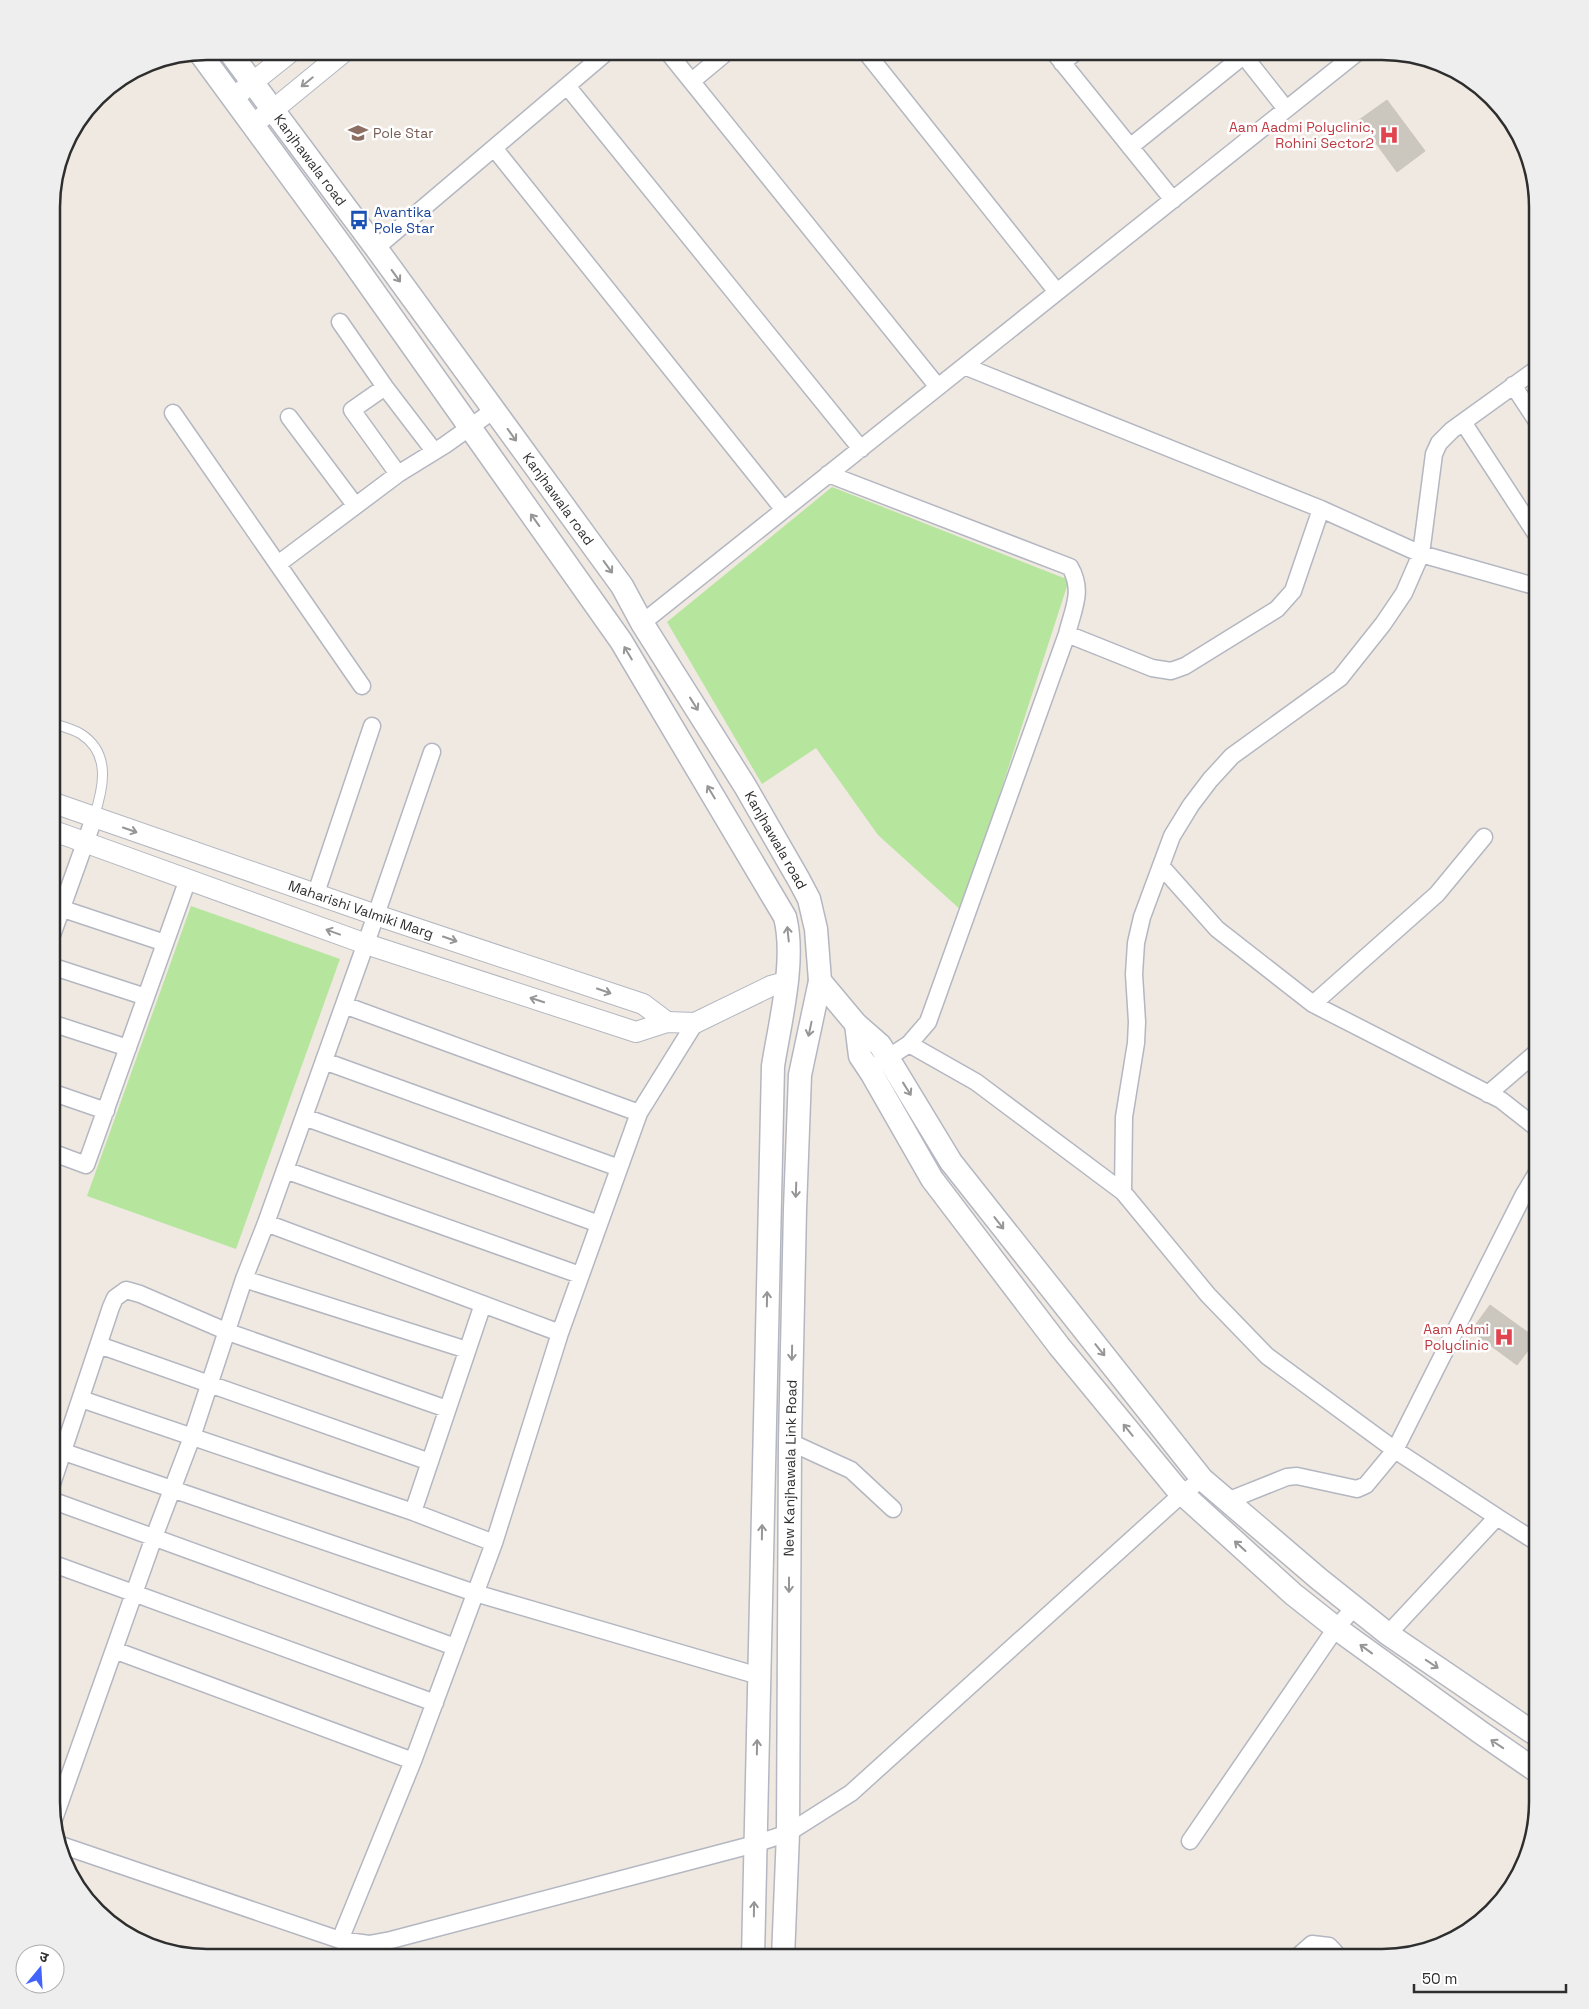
<svg xmlns="http://www.w3.org/2000/svg" width="1589" height="2009" viewBox="0 0 1589 2009" font-family="'Space Grotesk','Noto Sans Devanagari',sans-serif">
	<rect width="100%" height="100%" fill="#efe9e1"/>
	<!-- green -->
	<path fill="#b6e59e" d="M832,487L1069,580L962,911L878,835L816,748L762,784L667,622Z
		M191,906L340,959L236,1249L87,1196Z"/>
	<!-- building -->
	<path fill="#cbc7bf" stroke="#cbc5ba" d="M1387,100L1425,151L1397,172L1359,120Z
		M1490,1305L1537,1339L1517,1365L1471,1331Z"/>
	<g fill="none" stroke-linecap="round" stroke-linejoin="round">
		<defs>
			<path id="service" d="M51,723C61,726 73,729 81,734C112,754 103,789 94,817"/>
			<path id="minor" d="M667,51L938,387
				M865,51L1057,292
				M1053,51L1173,200
				M1241,52L1286,109
				M1062,63L1077,51
				M692,81L728,51
				M567,86L861,449
				M1130,147L1248,52
				M494,148L784,510
				M376,248L608,51
				M340,322L385,387L434,451
				M964,366L1321,509L1421,554L1538,587
				M1513,385L1538,423
				M385,387L352,410L398,474
				M173,413L362,686
				M289,417L355,505
				M1463,422L1538,537
				M828,474L1070,567C1084,591 1073,609 1067,634L928,1022L909,1044L880,1063
				M278,564L398,474L445,445L494,410
				M642,623L1358,52
				M1067,634L1152,668L1171,671L1185,666L1277,609L1293,591L1321,509
				M1161,866L1217,929L1313,1004L1501,1100L1538,1129
				M316,893L372,726
				M51,905L165,943
				M51,938L94,818
				M51,966L146,997
				M1313,1004L1437,894L1484,837
				M344,1005L639,1113
				M51,1023L128,1048
				M909,1044L976,1082L1123,1192L1124,1117L1136,1043L1137,1022L1134,974L1136,943L1142,917L1172,836L1191,805L1210,780L1232,756L1340,678L1383,624L1404,593L1421,554L1434,454L1439,443L1452,430L1538,368
				M324,1061L619,1168
				M51,1092L106,1111
				M1488,1094L1538,1051
				M304,1117L599,1224
				M51,1152L86,1165L188,879
				M285,1170L580,1275
				M1123,1192L1208,1295L1267,1356L1395,1450L1497,1517
				M266,1223L560,1333
				M244,1279L467,1350
				M99,1345L430,1462
				M81,1399L413,1512L494,1543
				M790,1442L851,1470L893,1509
				M64,1452L475,1593L759,1676
				M51,1487L111,1307L115,1298L126,1290L140,1294L228,1332L447,1409
				M51,1500L455,1647
				M1227,1501L1287,1477L1297,1476L1357,1489L1366,1485L1395,1450L1523,1196L1538,1171
				M413,1512L483,1304
				M51,1563L435,1703
				M1388,1634L1497,1517L1538,1543
				M114,1650L413,1761
				M54,1819L154,1537L192,1437L244,1279L266,1223L376,915L432,752
				M1190,1841L1336,1628L1354,1608
				M58,1844L340,1940L369,1944L391,1940L755,1844L788,1833L851,1793L1182,1494L1202,1479
				M340,1940L413,1761L494,1543L560,1333L639,1113L695,1023
				M1296,1958L1312,1944L1329,1946L1340,1958"/>
			<g id="tertiary">
				<path d="M233,98L292,51"/>
				<path d="M252,124L273,110L345,51"/>
				<path id="s1" d="M51,802L376,915L643,1004L667,1022"/>
				<path d="M51,830L366,944L636,1032L667,1022L695,1023L771,986L786,982"/>
			</g>
			<g id="secondary">
				<path id="s2" d="M229,51L376,248L622,586L642,623L745,786L799,880L809,899L816,929L820,981L800,1075L795,1209L790,1442L788,1833L783,1958"/>
				<path d="M200,53L346,252L621,641L785,917C796,960 780,1022 773,1066L753,1958"/>
				<path d="M820,981L856,1024L880,1045L951,1162L1202,1479L1319,1579L1388,1634L1538,1736"/>
				<path d="M856,1024L860,1056L872,1074L932,1179L1059,1346L1176,1488L1293,1594L1336,1628L1480,1732L1538,1772"/>
			</g>
		</defs>
		<!-- service casing -->
		<use href="#service" stroke="#b4b7c1" stroke-width="11"/>
		<!-- minor casing -->
		<use href="#minor" stroke="#b4b7c1" stroke-width="19"/>
		<!-- tertiary casing -->
		<use href="#tertiary" stroke="#b4b7c1" stroke-width="22"/>
		<!-- secondary casing -->
		<use href="#secondary" stroke="#b4b7c1" stroke-width="25"/>
		<!-- service -->
		<use href="#service" stroke="#fff" stroke-width="9"/>
		<!-- minor -->
		<use href="#minor" stroke="#fff" stroke-width="16"/>
		<!-- tertiary -->
		<use href="#tertiary" stroke="#fff" stroke-width="20"/>
		<!-- secondary -->
		<use href="#secondary" stroke="#fff" stroke-width="22"/>
	</g>
	<!-- one-way arrows -->
	<defs><path id="oneway-shaft" d="M-6 0H5M1.5-3L5.5 0L1.5 3" fill="none" stroke-width="1.6" stroke-linecap="round" stroke-linejoin="round" transform="scale(1.25)"/></defs>
	<g stroke="#969696">
		<use href="#oneway-shaft" transform="translate(307 82) rotate(141)"/>
		<use href="#oneway-shaft" transform="translate(396 276) rotate(54)"/>
		<use href="#oneway-shaft" transform="translate(512 435) rotate(54)"/>
		<use href="#oneway-shaft" transform="translate(535 520) rotate(-126)"/>
		<use href="#oneway-shaft" transform="translate(608 567) rotate(54)"/>
		<use href="#oneway-shaft" transform="translate(628 653) rotate(-121)"/>
		<use href="#oneway-shaft" transform="translate(694 704) rotate(58)"/>
		<use href="#oneway-shaft" transform="translate(711 792) rotate(-121)"/>
		<use href="#oneway-shaft" transform="translate(130 830) rotate(19)"/>
		<use href="#oneway-shaft" transform="translate(333 932) rotate(-160)"/>
		<use href="#oneway-shaft" transform="translate(788 934) rotate(-96)"/>
		<use href="#oneway-shaft" transform="translate(450 939) rotate(19)"/>
		<use href="#oneway-shaft" transform="translate(604 991) rotate(19)"/>
		<use href="#oneway-shaft" transform="translate(537 1000) rotate(-162)"/>
		<use href="#oneway-shaft" transform="translate(810 1029) rotate(102)"/>
		<use href="#oneway-shaft" transform="translate(907 1089) rotate(58)"/>
		<use href="#oneway-shaft" transform="translate(796 1190) rotate(92)"/>
		<use href="#oneway-shaft" transform="translate(999 1223) rotate(52)"/>
		<use href="#oneway-shaft" transform="translate(767 1299) rotate(-89)"/>
		<use href="#oneway-shaft" transform="translate(1100 1350) rotate(51)"/>
		<use href="#oneway-shaft" transform="translate(792 1353) rotate(91)"/>
		<use href="#oneway-shaft" transform="translate(1128 1430) rotate(-129)"/>
		<use href="#oneway-shaft" transform="translate(762 1532) rotate(-89)"/>
		<use href="#oneway-shaft" transform="translate(1240 1546) rotate(-138)"/>
		<use href="#oneway-shaft" transform="translate(789 1585) rotate(90)"/>
		<use href="#oneway-shaft" transform="translate(1366 1649) rotate(-144)"/>
		<use href="#oneway-shaft" transform="translate(1432 1664) rotate(34)"/>
		<use href="#oneway-shaft" transform="translate(1497 1744) rotate(-146)"/>
		<use href="#oneway-shaft" transform="translate(757 1747) rotate(-89)"/>
		<use href="#oneway-shaft" transform="translate(754 1909) rotate(-89)"/>
	</g>
	<!-- icons -->
	<defs>
		<symbol id="school-bare" viewBox="-9 -9 18 18"><path d="M0-5L7-2L0 1L-7-2ZM-4 1L0 2.5L4 1V4Q0 6-4 4Z" fill="#8d6e63" stroke="#fff" stroke-width="2.5" paint-order="stroke"/></symbol>
		<symbol id="hospital-bare" viewBox="-9 -9 18 18"><path d="M-5-5h3v3.5h4V-5h3V5h-3V1.5h-4V5h-3Z" fill="#e0444e" stroke="#fff" stroke-width="2.5" paint-order="stroke"/></symbol>
		<symbol id="bus-bare" viewBox="-9 -9 18 18"><path d="M-5-6H5V4H4V6H2V4H-2V6H-4V4H-5ZM-3.5-4V0h7V-4ZM-3.5 1.2v1.5H-2V1.2ZM2 1.2v1.5H3.5V1.2Z" fill="#1a4fb4" stroke="#fff" stroke-width="2.5" paint-order="stroke"/></symbol>
	</defs>
	<g fill-rule="evenodd">
		<use href="#school-bare" x="344" y="119" width="28" height="28"/>
		<use href="#hospital-bare" x="1375" y="121" width="28" height="28"/>
		<use href="#bus-bare" x="345" y="206" width="28" height="28"/>
		<use href="#hospital-bare" x="1490" y="1323" width="28" height="28"/>
	</g>
	<g text-anchor="middle" stroke-width="5" stroke-linejoin="round" paint-order="stroke">
		<!-- health labels -->
		<g font-size="14" fill="#be3a42" stroke="#fff" text-anchor="end">
			<text x="1374" y="132">Aam Aadmi Polyclinic,<tspan x="1374" dy="16">Rohini Sector2</tspan></text>
			<text x="1489" y="1334">Aam Admi<tspan x="1489" dy="16">Polyclinic</tspan></text>
		</g>
		<!-- education labels -->
		<g font-size="14" fill="#785e54" stroke="#fff" text-anchor="start">
			<text x="373" y="138">Pole Star</text>
		</g>
		<!-- street labels -->
		<g font-size="14" fill="#2e2e2e" stroke="#fff">
			<text dy="5" stroke="none"><textPath href="#s2" startOffset="136">Kanjhawala road</textPath></text>
			<text dy="5" stroke="none"><textPath href="#s2" startOffset="556">Kanjhawala road</textPath></text>
			<text dy="5" stroke="none"><textPath href="#s2" startOffset="961">Kanjhawala road</textPath></text>
			<text dy="5" stroke="none"><textPath href="#s1" startOffset="328">Maharishi Valmiki Marg</textPath></text>
			<text transform="translate(790 1468) rotate(-89)" y="5">New Kanjhawala Link Road</text>
		</g>
		<!-- transit labels -->
		<g font-size="14" fill="#164399" stroke="#fff" text-anchor="start">
			<text x="374" y="217">Avantika<tspan x="374" dy="16">Pole Star</tspan></text>
		</g>
	</g>
	<!-- crop -->
	<path d="M0 0H1589V2009H0ZM207 60H1382A147 147 0 0 1 1529 207V1802A147 147 0 0 1 1382 1949H207A147 147 0 0 1 60 1802V207A147 147 0 0 1 207 60Z" fill="#eee" fill-rule="evenodd"/>
	<path fill="none" stroke="#2e2e2e" stroke-width="2.5" d="M207 60H1382A147 147 0 0 1 1529 207V1802A147 147 0 0 1 1382 1949H207A147 147 0 0 1 60 1802V207A147 147 0 0 1 207 60Z"/>
	<!-- north arrow -->
	<g transform="translate(40 1969) rotate(18)"><circle r="24" fill="#ffffff" stroke="#ababab"/>
	<path d="M0-4L9 19L0 12L-9 19Z" fill="#4264fb"/>
	<text y="-8" font-size="14" font-weight="bold" text-anchor="middle" fill="#2e2e2e">उ</text>
	</g>
	<!-- scale -->
	<path d="M1414 1984v8h152v-8" fill="none" stroke="#2e2e2e" stroke-width="2.5"/>
	<text x="1422" y="1984" font-size="15" fill="#2e2e2e" stroke="#ffffff" stroke-width="4" paint-order="stroke">50 m</text>
</svg>
